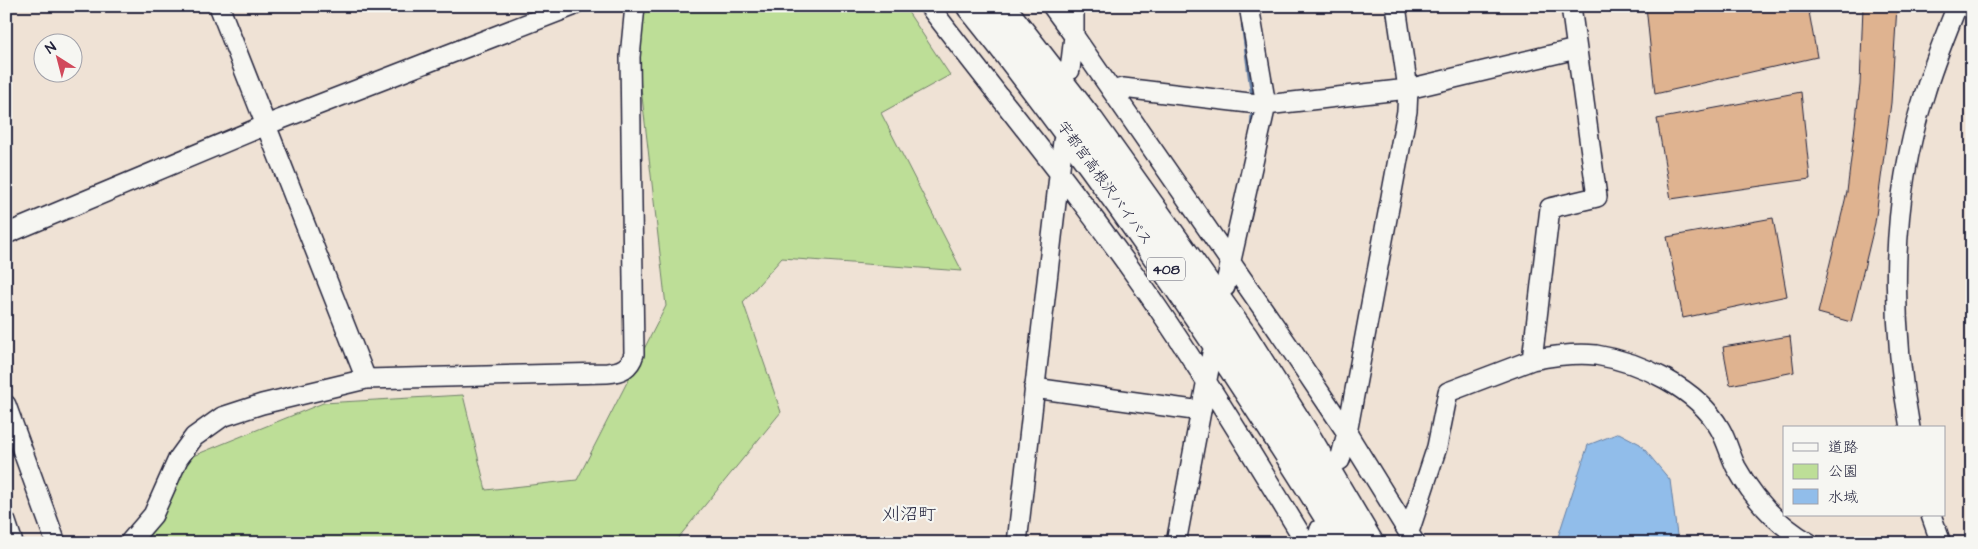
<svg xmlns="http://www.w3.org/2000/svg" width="1978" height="549" viewBox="0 0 1978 549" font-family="'Architects Daughter','Klee One',sans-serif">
	<rect width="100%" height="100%" fill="#efe2d5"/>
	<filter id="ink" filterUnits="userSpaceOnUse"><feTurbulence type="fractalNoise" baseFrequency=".02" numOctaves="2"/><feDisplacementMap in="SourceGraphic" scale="10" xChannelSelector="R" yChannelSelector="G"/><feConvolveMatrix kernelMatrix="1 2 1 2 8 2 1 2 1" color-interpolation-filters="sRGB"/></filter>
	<g filter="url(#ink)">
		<!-- green -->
		<path fill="#bdde97" stroke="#708069" d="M640,6H904L950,75L881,113L962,271L782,258L743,302L781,412L674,543H139L188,458L323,403L463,395L486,490L577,480L666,306L635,35Z"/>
		<!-- water -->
		<path fill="#91bdea" stroke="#657fa4" d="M1619,433L1640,444L1670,480L1678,543H1556L1588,445Z"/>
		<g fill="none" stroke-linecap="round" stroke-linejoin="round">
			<!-- stream -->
			<path stroke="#657fa4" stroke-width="4.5" d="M1243,25L1253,99
				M1252,126L1253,109"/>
		</g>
		<!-- building -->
		<path fill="#dfb390" stroke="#22223b" d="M1646,6H1808L1817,57L1655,94Z
			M1863,6H1897L1891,103L1875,223L1851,322L1818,313L1847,192L1860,85Z
			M1801,92L1810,179L1671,199L1657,119Z
			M1773,218L1787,296L1683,318L1667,237Z
			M1790,336L1794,372L1730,385L1723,347Z"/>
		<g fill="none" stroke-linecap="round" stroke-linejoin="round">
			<defs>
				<path id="minor" d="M219,6L366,379
					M929,6C1000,99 1075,189 1142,285C1200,368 1253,456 1306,543
					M1052,6L1074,36L1290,348L1347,433L1415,543
					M1070,70L1074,36V6
					M1112,91L1123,88L1266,105L1408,89L1576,49
					M6,234L266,125L573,6
					M1225,287L1266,105L1249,6
					M1532,360C1552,356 1576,353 1596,355C1640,362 1697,388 1720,429C1727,441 1730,455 1736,467C1753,498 1778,525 1809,543
					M1034,388L1201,411
					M6,405L56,543
					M1910,428C1890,319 1890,202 1924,96C1933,65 1945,36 1957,6
					M1340,460L1347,433L1407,111L1408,89L1396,6
					M1931,515L1941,543
					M6,522L13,543
					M1409,532L1437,447L1448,392L1532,360L1550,208L1597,197L1571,6
					M129,543L153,515L178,459L194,437L222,417L262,404L366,379L607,373C621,372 630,368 634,354L630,57L635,6
					M1017,543L1063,141
					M1176,543L1212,353
					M1316,543L1320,529"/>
				<path id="highway" d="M971,6C1014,58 1053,112 1093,166C1182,288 1265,414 1345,543
					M1000,6L1090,122L1244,338L1308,440L1369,543"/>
			</defs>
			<!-- minor casing -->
			<use href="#minor" stroke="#22223b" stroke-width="22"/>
			<!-- highway casing -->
			<use href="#highway" stroke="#22223b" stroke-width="31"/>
			<!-- minor -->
			<use href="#minor" stroke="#f6f6f2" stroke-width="19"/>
			<!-- highway -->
			<use href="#highway" stroke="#f6f6f2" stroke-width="28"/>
		</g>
	</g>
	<g text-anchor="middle" stroke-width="4.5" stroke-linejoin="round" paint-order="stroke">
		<!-- shield labels -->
		<rect fill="#f6f6f2" stroke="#626272" stroke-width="1" x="1147" y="257.5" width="38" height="23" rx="4"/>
		<g font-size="14" font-weight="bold" fill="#22223b">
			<text x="1166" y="274">408</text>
		</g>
		<!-- street labels -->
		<g font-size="15" fill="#22223b" stroke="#f6f6f2">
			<text transform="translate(1105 183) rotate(54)" y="5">宇都宮高根沢バイパス</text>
		</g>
		<!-- quarter labels -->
		<g font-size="18" fill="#22223b" stroke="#f6f6f2">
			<text x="909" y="520">刈沼町</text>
		</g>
	</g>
	<!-- margin -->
	<rect width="1978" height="549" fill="none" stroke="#f6f6f2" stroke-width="25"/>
	<rect x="12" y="12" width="1953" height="524" fill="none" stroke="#22223b" stroke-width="2" filter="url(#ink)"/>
	<!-- legend -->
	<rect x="1783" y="426" width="162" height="90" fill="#f6f6f2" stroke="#a1a1a9"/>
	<rect x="1793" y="443" width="25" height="8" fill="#f6f6f2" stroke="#a1a1a9"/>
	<text x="1828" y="452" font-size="15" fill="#22223b">道路</text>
	<rect x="1793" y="464" width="25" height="15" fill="#bdde97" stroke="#a1a1a9"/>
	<text x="1828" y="476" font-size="15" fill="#22223b">公園</text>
	<rect x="1793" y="489" width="25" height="15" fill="#91bdea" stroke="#a1a1a9"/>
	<text x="1828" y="502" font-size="15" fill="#22223b">水域</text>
	<!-- north arrow -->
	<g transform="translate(58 58) rotate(324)"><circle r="24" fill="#f6f6f2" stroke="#a1a1a9"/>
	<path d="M0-4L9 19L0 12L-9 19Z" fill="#d1495b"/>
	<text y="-8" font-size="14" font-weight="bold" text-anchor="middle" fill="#22223b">N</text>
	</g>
</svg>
